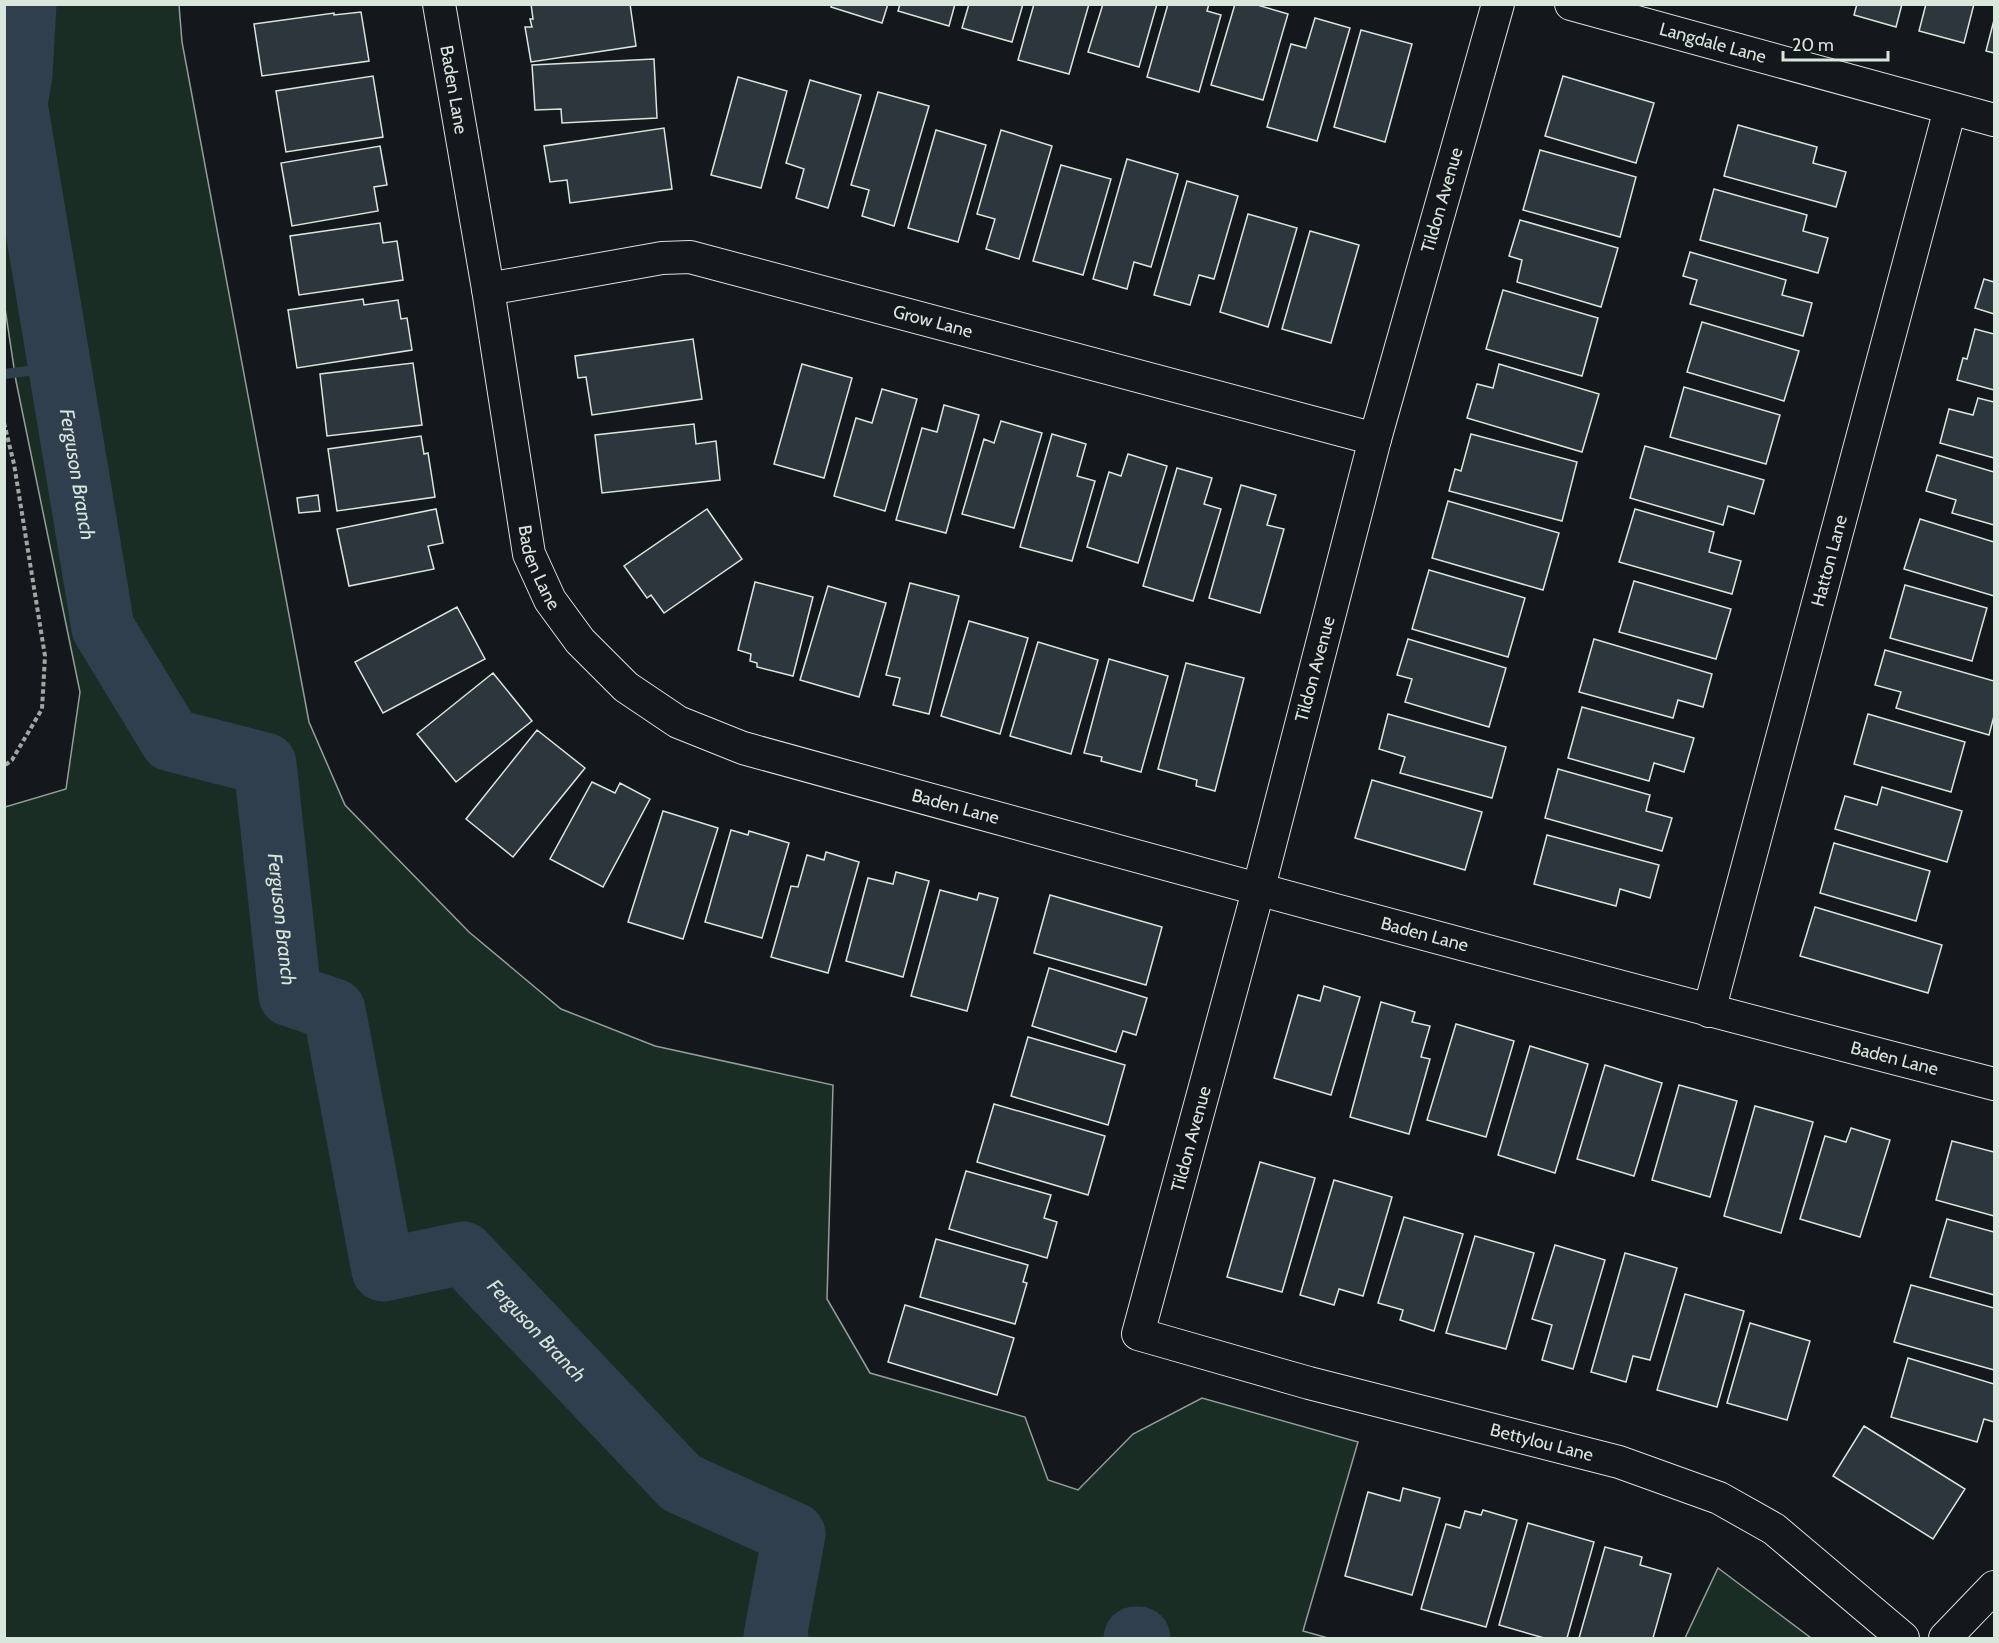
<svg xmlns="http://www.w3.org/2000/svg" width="1999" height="1643" viewBox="0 0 1999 1643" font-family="Cabin,sans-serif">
	<rect width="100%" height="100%" fill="#14181c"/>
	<!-- green -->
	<path fill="#1a2d24" stroke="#939e99" stroke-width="1.5" d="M5,4L179,5L182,42L309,722L345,805L469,932L561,1009L655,1046L833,1085L827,1299L870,1373L1025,1417L1048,1480L1078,1490L1133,1434L1202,1398L1358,1442L1303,1631L1328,1638H5V807L66,789L80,692L16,381L5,308Z
		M1718,1568L1811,1638H1685Z"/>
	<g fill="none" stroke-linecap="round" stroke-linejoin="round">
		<!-- stream -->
		<path stroke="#2f3f4d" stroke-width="10" d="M4,374L60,367"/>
		<!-- river -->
		<g stroke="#2f3f4d" stroke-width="63">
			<path id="s1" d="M25,4L21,74L16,104L103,628L171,740L265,764L290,995L334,1010L383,1270L463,1253L681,1483L794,1534L775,1637L777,1638"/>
			<path d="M1135,1638H1139"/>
		</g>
	</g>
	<!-- building -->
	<path fill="#2c363c" stroke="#d8e6dc" stroke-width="1.5" d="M531,4H630L636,46L531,62L525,27H532L530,19H533Z
		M832,4H888L882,23L831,7Z
		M900,4H955L949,26L898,11Z
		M969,4H1023L1012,42L962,28Z
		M1034,4H1089L1069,74L1018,60Z
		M1103,4H1157L1139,67L1088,52Z
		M1168,4H1209L1207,11L1221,15L1199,92L1147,77Z
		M1235,4H1254L1288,14L1263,100L1211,85Z
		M1857,4H1902L1896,27L1854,15Z
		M1926,4H1974L1964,43L1919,31Z
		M361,12L369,61L262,76L254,24L334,13V15Z
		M1315,18L1350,28L1317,141L1267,127L1291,44L1306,48Z
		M1994,20V53L1986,51Z
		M1361,30L1412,44L1385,142L1334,127Z
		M654,59L657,118L562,123L561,109L535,110L532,65Z
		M373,76L383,137L286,152L276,91Z
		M1563,76L1654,103L1636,163L1545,136Z
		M738,77L787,91L761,188L711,175Z
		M810,80L861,95L828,208L796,198L804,169L786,163Z
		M878,92L929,106L894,226L862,216L869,190L851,185Z
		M1738,125L1817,147L1813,163L1846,172L1836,207L1724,176Z
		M664,128L672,189L570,203L567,180L550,182L544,146Z
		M936,130L986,145L958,242L908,228Z
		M1001,130L1052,146L1019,259L986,249L995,219L977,214Z
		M380,146L387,185L374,187L378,211L292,226L281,163Z
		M1540,150L1636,177L1620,237L1523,210Z
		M1127,159L1178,174L1151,267L1134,262L1127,289L1093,279Z
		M1061,165L1111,179L1083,275L1033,261Z
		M1187,181L1238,196L1214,279L1199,275L1190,305L1154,295Z
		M1714,189L1807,215L1803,231L1828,238L1818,273L1700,240Z
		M1248,214L1297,228L1268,327L1220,312Z
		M1520,220L1618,248L1601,307L1517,282L1522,260L1509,256Z
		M380,223L383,243L397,241L403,280L299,295L290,236Z
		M1310,231L1359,245L1331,343L1282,329Z
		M1690,252L1786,280L1782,295L1812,303L1803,336L1690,304L1697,280L1683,276Z
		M1984,279L1994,282V314L1975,308Z
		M1503,290L1598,318L1582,376L1486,349Z
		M363,299L364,305L398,300L401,319L407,318L412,350L297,368L288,310Z
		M1702,322L1799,351L1784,401L1687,372Z
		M1975,329L1994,334V390L1957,380L1963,358L1967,359Z
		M693,339L702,399L592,415L586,377L578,378L575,356Z
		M413,363L422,425L327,436L320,374Z
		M802,364L852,378L824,478L774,464Z
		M1499,364L1599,394L1582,452L1467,418L1477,384L1493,388Z
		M1684,387L1780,415L1766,464L1670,437Z
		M882,389L917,399L885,511L834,496L856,418L872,423Z
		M1978,398L1994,402V458L1940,443L1949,409L1973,415Z
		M944,405L979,415L946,533L896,520L922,428L937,432Z
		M1001,421L1042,433L1014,528L962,514L984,439L994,443Z
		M694,424L696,444L716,441L720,480L602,493L595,435Z
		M1052,434L1086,444L1077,476L1095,481L1072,561L1020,547Z
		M1471,434L1577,462L1562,521L1449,491L1455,469L1461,471Z
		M421,436L424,454L428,453L435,497L337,511L328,449Z
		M1645,446L1764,480L1754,514L1728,506L1723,525L1630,498Z
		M1128,454L1167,466L1138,563L1087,547L1109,472L1121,476Z
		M1937,455L1994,472V525L1952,513L1956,500L1926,491Z
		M1177,468L1212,478L1204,504L1221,509L1193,601L1143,586Z
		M1241,485L1276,495L1267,525L1284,529L1260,613L1209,598Z
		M318,495L320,511L299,513L297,498Z
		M1448,501L1559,533L1543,590L1432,558Z
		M436,509L443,543L428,546L434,569L349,586L337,529Z
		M707,509L742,559L664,613L651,595L647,598L624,566Z
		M1635,509L1714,532L1709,552L1741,561L1732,594L1619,562Z
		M1920,519L1994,542V596L1904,569Z
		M1429,570L1525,598L1508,657L1412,629Z
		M1634,581L1731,609L1716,659L1619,632Z
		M755,582L813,597L793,676L757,667V663L750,661L751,654L738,650Z
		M910,583L959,596L929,714L893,705L900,678L886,675Z
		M1905,585L1987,608L1972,661L1890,638Z
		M828,586L886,603L859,697L800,680Z
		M457,607L485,659L383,713L355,662Z
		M969,621L1028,638L1000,734L941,716Z
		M1408,639L1506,668L1489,727L1405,702L1412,679L1397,675Z
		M1594,639L1712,674L1703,707L1678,700L1673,718L1579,692Z
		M1038,642L1098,660L1071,754L1010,736Z
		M1885,650L1994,681V716L1989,735L1896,708L1901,692L1875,685Z
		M1109,659L1168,676L1141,772L1101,761L1102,757L1084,753Z
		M1186,663L1244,678L1215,791L1196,786L1197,780L1158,769Z
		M493,673L532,721L456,782L417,734Z
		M1582,707L1694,738L1684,772L1654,763L1649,781L1568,758Z
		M1388,714L1506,747L1492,798L1400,773L1405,757L1379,749Z
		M1868,714L1965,742L1951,792L1854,764Z
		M537,730L585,768L513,857L466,819Z
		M1558,769L1650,795L1646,811L1672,818L1662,851L1545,818Z
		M1372,780L1482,812L1465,870L1355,838Z
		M592,782L615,793L620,783L650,799L603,887L550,859Z
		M1882,787L1962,811L1947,862L1835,829L1845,796L1877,805Z
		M663,811L718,828L683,939L628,922Z
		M731,830L748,835L749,831L789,843L762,938L705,922Z
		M1547,835L1659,865L1650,898L1620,889L1616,906L1534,884Z
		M1834,843L1930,871L1916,921L1820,893Z
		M826,852L859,862L828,973L771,957L791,886L798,887L807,855L824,860Z
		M896,872L929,881L903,977L846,961L868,878L893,884Z
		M940,890L977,900L979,893L998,898L967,1011L911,996Z
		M1050,895L1162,927L1146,985L1034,953Z
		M1815,907L1942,945L1928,993L1800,956Z
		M1049,968L1147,998L1136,1035L1123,1031L1116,1052L1032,1026Z
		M1324,986L1360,997L1331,1095L1274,1078L1298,995L1320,1001Z
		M1381,1002L1415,1012L1412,1022L1430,1026L1421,1057L1430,1059L1409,1134L1350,1117Z
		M1456,1024L1514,1041L1486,1137L1427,1120Z
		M1028,1037L1125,1065L1108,1125L1011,1096Z
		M1530,1046L1588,1064L1555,1173L1498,1155Z
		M1605,1065L1662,1083L1634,1176L1577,1159Z
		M1679,1085L1737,1101L1710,1197L1652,1180Z
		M994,1104L1105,1136L1088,1195L977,1162Z
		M1755,1106L1813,1122L1781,1233L1724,1216Z
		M1851,1128L1890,1140L1860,1237L1800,1219L1825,1136L1846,1142Z
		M1952,1141L1994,1152V1216L1936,1200Z
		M1260,1162L1315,1178L1282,1292L1227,1277Z
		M966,1171L1051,1195L1044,1218L1057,1222L1047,1258L949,1229Z
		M1334,1180L1392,1197L1363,1296L1339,1289L1334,1305L1300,1295Z
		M1404,1217L1463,1234L1434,1331L1400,1320L1403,1310L1378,1303Z
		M1947,1219L1994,1232V1295L1930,1277Z
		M1475,1236L1534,1253L1506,1349L1446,1333Z
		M936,1239L1028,1265L1023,1282L1027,1283L1015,1324L920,1297Z
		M1555,1245L1605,1260L1573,1369L1542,1360L1552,1325L1532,1319Z
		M1625,1253L1677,1268L1650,1360L1633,1356L1626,1382L1591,1372Z
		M1911,1285L1994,1308V1370L1894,1342Z
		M1685,1294L1744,1311L1717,1407L1657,1390Z
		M905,1305L1014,1338L997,1395L888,1362Z
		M1750,1323L1810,1341L1787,1420L1727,1403Z
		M1908,1358L1994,1384V1422L1984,1419L1977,1442L1891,1417Z
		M1864,1426L1965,1489L1933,1539L1833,1476Z
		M1403,1488L1440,1498L1412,1595L1345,1576L1368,1492L1400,1501Z
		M1483,1510L1517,1520L1486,1627L1421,1609L1446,1524L1460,1528L1465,1511L1481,1515Z
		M1528,1523L1594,1542L1567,1638H1544L1499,1625Z
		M1605,1547L1642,1557L1640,1565L1671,1574L1653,1638H1579Z"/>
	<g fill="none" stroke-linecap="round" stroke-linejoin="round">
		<defs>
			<g id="minor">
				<path id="s2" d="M439,4L488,289L529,554L550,600L580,641L626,687L678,722L743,748C1159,863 1576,977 1994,1084"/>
				<path id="s3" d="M1498,4L1375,439L1258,891L1138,1334L1309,1383L1619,1462L1719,1498L1774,1529L1903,1638"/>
				<path id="s4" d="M1571,4L1994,120"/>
				<path id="s5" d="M488,289L662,258L690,257L1375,439"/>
				<path id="s6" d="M1709,1011L1950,109"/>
				<path d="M1945,1638L1994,1587"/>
			</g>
		</defs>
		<!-- minor casing -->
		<use href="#minor" stroke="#d8e6dc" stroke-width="34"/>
		<!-- path -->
		<path stroke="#9da8a2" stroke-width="4" stroke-dasharray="4.5 3" stroke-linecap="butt" d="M4,423L14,464L45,656L42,709L12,760L4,766"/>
		<!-- minor -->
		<use href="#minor" stroke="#14181c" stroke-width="32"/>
	</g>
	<g text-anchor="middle" stroke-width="4.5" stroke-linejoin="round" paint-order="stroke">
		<!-- street labels -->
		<g font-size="18" fill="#d8e6dc" stroke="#14181c">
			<text dy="6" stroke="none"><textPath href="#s4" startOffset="147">Langdale Lane</textPath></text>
			<text dy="6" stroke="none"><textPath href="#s2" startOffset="87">Baden Lane</textPath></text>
			<text transform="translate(1442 200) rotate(-74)" y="6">Tildon Avenue</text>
			<text dy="6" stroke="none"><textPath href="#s5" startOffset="456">Grow Lane</textPath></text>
			<text dy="6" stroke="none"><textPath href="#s6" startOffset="466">Hatton Lane</textPath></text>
			<text dy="6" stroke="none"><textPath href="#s2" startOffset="573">Baden Lane</textPath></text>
			<text transform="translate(1315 669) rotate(-75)" y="6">Tildon Avenue</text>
			<text dy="6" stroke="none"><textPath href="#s2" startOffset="1077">Baden Lane</textPath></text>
			<text dy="6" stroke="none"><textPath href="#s2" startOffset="1563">Baden Lane</textPath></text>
			<text dy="6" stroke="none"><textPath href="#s2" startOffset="2049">Baden Lane</textPath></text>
			<text transform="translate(1191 1139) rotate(-75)" y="6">Tildon Avenue</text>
			<text dy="6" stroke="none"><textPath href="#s3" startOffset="1796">Bettylou Lane</textPath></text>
		</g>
		<!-- water labels -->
		<g font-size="20" font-style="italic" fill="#d8e6dc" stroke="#14181c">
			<text dy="7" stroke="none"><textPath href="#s1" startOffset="476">Ferguson Branch</textPath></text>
			<text dy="7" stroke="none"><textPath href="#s1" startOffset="1016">Ferguson Branch</textPath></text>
			<text dy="7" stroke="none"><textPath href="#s1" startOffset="1592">Ferguson Branch</textPath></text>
		</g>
	</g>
	<!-- border -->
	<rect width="1999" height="1643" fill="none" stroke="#d8e6dc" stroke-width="12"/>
	<!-- scale -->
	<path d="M1783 51v9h105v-9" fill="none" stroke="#d8e6dc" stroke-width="3"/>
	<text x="1792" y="51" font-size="18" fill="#d8e6dc" stroke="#14181c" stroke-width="4.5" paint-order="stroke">20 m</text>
</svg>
